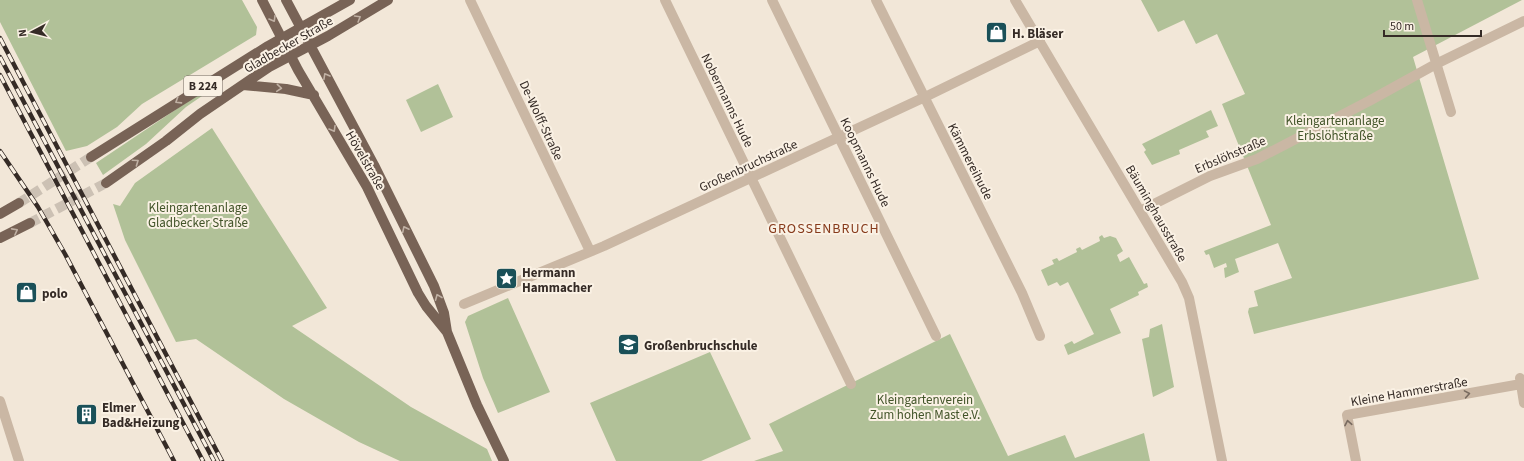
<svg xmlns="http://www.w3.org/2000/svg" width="1524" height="461" viewBox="0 0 1524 461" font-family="'Source Sans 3',sans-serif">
	<rect width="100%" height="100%" fill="#f2e7d8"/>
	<!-- green -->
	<path fill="#b1c198" d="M0,0H242L257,27L256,35L142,104L117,127L87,146L66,151L0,22Z
		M1141,0H1522L1413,57L1479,279L1254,334L1248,312L1249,308L1258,306L1254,291L1292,278L1278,243L1235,259L1239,272L1225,278L1224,268L1227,267L1226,263L1214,268L1209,254L1206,255L1204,251L1271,225L1222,104L1245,94L1217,34L1196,44L1184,20L1158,32Z
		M438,84L453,117L421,132L406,100Z
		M199,94L202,96L186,107L146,144L103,175L96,163Z
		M1211,110L1218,126L1206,131L1209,137L1179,150L1180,154L1152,165L1144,152L1146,150L1142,144Z
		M212,128L327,308L292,326L411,407L487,449L492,461H400L359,442L284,399L196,339L176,342L125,240L113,204L120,206L135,183Z
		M1102,235L1104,238L1110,236L1116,238L1123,251L1117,255L1120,262L1129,257L1144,284L1147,283L1148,287L1138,292L1139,295L1110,309L1121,333L1068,355L1064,345L1072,341L1074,344L1094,334L1068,282L1060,286L1057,282L1048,286L1041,270L1054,264L1052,260L1057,258L1059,261L1077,252L1076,249L1080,247L1082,250L1100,241L1099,237Z
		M508,298L550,392L498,413L483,378L465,322L468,316Z
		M1162,324L1174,387L1153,397L1142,339L1149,337L1150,329Z
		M950,334L1008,456L1065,435L1075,458L1144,433L1150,461H754L783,451L769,424Z
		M710,352L751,439L701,461H616L590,403Z"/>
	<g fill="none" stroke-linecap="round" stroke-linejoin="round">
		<!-- major-tunnel -->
		<path stroke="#ccc1b4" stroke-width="10" stroke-dasharray="10 5" stroke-linecap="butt" d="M19,203L91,157
			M30,223L106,183"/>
		<!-- minor -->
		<path stroke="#cab7a4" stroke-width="10" d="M470,0L590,251
			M665,0L851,384
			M772,0L936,336
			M876,0L1022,293L1040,336
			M1015,0L1182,282L1189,298L1222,461
			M1417,0L1451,112
			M1140,211L1210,176L1257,159L1369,101L1436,64L1524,21
			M464,304L604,246L925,97L1040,41
			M1520,378L1524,403
			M0,401L19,461
			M1356,461L1347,415L1521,384"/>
		<!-- major -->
		<path stroke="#786356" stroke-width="10" d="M262,0L298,70L367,187L418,293L426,306L447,332
			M286,0L374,165L434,286L444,313L447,332L477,405L504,461
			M243,85L286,89L314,95
			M91,157L268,46L350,0
			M106,183L166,141L200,114L269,67L328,36L388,0
			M0,214L19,203
			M0,238L30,223"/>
		<defs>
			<path id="rail" d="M0,38L222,461
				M0,57L214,461
				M0,75L203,461
				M0,151L38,207L65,254L174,461"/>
		</defs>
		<!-- rail casing -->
		<use href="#rail" stroke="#352b26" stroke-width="4.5"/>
		<!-- rail -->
		<use href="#rail" stroke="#faf1e4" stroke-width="3" stroke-dasharray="9" stroke-linecap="butt"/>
	</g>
	<!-- one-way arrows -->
	<defs><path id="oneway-chevron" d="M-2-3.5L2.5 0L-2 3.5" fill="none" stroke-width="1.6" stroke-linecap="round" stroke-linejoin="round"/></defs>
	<g stroke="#c0b1a4">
		<use href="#oneway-chevron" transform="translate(358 18) rotate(-31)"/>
		<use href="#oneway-chevron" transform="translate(273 19) rotate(60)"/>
		<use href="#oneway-chevron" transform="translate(326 76) rotate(-119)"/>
		<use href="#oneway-chevron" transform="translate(279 88) rotate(5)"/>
		<use href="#oneway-chevron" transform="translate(178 101) rotate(148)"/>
		<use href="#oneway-chevron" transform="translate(333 129) rotate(60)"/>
		<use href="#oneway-chevron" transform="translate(136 162) rotate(-35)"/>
		<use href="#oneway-chevron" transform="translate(405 229) rotate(-116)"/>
		<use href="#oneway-chevron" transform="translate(15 231) rotate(-28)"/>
		<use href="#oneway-chevron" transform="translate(438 297) rotate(-112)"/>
	</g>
	<g stroke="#786a5f">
		<use href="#oneway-chevron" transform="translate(1467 394) rotate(-10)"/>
		<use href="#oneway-chevron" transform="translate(1348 423) rotate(-101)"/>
	</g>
	<!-- icons -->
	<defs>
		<symbol id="shop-square" viewBox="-11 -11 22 22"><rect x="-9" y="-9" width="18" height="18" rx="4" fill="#1a5058" stroke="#faf1e4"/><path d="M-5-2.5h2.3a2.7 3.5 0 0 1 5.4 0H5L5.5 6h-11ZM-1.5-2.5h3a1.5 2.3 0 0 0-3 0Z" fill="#fff"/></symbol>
		<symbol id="sight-square" viewBox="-11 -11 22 22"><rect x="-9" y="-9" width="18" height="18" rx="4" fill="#1a5058" stroke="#faf1e4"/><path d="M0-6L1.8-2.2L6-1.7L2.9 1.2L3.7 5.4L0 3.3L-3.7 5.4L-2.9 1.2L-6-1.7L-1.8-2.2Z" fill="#fff"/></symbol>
		<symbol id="school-square" viewBox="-11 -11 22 22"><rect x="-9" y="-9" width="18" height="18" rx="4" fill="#1a5058" stroke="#faf1e4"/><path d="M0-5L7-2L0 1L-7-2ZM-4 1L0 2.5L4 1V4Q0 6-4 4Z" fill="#fff"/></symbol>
		<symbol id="building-square" viewBox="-11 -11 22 22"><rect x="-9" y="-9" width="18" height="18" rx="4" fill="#1a5058" stroke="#faf1e4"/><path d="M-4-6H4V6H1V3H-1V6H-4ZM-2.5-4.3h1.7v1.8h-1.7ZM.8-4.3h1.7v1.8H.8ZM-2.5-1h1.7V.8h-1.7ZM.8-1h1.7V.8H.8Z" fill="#fff"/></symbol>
	</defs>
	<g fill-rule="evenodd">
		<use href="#shop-square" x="984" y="20" width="25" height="25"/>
		<use href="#sight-square" x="494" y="266" width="25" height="25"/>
		<use href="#shop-square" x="14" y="280" width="25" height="25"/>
		<use href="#school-square" x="616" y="332" width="25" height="25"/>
		<use href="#building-square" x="74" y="402" width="25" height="25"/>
	</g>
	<g text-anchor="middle" stroke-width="4" stroke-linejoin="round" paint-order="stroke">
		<!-- shield labels -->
		<rect fill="#faf1e4" stroke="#70665f" stroke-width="1" x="184" y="76" width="38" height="20" rx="3"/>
		<g font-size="12" font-weight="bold" fill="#352b26">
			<text x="203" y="90">B 224</text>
		</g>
		<!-- poi labels -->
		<g font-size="13" font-weight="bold" fill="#352b26" stroke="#faf1e4" text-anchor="start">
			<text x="1012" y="38">H. Bläser</text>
			<text x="522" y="277">Hermann<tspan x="522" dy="15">Hammacher</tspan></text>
			<text x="42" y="298">polo</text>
			<text x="644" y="350">Großenbruchschule</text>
			<text x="102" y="412">Elmer<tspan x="102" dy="15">Bad&amp;Heizung</tspan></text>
		</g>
		<!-- street labels -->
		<g font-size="13" fill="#352b26" stroke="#faf1e4">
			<text transform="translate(288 44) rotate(-30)" y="5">Gladbecker Straße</text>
			<text transform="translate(728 100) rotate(64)" y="5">Nobermanns Hude</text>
			<text transform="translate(542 120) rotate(65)" y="5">De-Wolff-Straße</text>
			<text transform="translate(1230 154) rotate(-23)" y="5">Erbslöhstraße</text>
			<text transform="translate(366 160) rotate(60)" y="5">Hövelstraße</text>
			<text transform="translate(971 161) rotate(63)" y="5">Kämmereihude</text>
			<text transform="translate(866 162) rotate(64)" y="5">Koopmanns Hude</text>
			<text transform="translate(748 165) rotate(-25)" y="5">Großenbruchstraße</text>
			<text transform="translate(1157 213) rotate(60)" y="5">Bäuminghausstraße</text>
			<text transform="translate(1409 391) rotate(-10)" y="5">Kleine Hammerstraße</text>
		</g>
		<!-- park labels -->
		<g font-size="13" fill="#425429" stroke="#faf1e4">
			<text x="1335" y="125">Kleingartenanlage<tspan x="1335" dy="15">Erbslöhstraße</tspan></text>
			<text x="198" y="212">Kleingartenanlage<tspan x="198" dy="15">Gladbecker Straße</tspan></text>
			<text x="925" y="404">Kleingartenverein<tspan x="925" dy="15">Zum hohen Mast e.V.</tspan></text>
		</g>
		<!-- neighbourhood labels -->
		<g font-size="14" letter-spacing="1" fill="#873b1c" stroke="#faf1e4">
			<text x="824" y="233">GROSSENBRUCH</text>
		</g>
	</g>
	<!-- north arrow -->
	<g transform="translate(32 32) rotate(263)" stroke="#faf1e4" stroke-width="3" paint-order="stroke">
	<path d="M0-3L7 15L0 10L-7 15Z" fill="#352b26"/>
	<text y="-6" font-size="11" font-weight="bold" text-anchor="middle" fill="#352b26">N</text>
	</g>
	<!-- scale -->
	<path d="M1384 30v6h97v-6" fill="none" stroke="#352b26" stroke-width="2"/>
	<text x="1390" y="30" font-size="12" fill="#352b26" stroke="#faf1e4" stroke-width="3" paint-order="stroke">50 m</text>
</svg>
